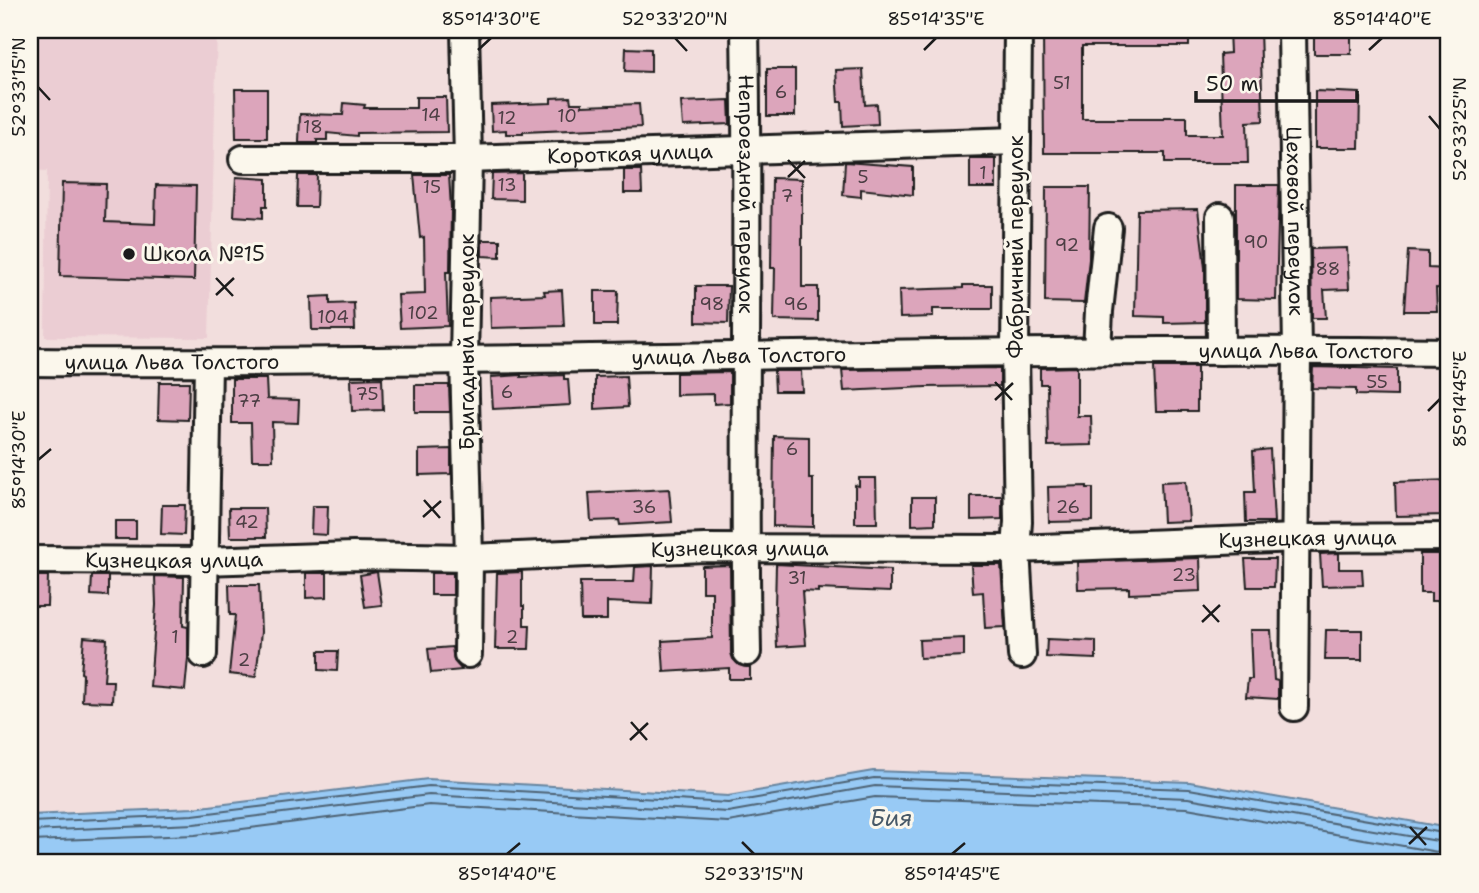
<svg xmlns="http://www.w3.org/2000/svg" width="1479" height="893" viewBox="0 0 1479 893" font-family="'Shantell Sans',sans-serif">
	<rect width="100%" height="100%" fill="#f2dedd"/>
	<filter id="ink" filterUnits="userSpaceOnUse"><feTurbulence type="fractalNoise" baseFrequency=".0143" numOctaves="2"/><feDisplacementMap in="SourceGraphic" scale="14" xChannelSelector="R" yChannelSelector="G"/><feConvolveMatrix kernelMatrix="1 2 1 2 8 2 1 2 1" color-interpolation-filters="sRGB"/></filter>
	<g filter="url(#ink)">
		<!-- built -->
		<path fill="#ebcdd3" d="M30,30H217L209,338L45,337L47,171L30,170Z"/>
		<!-- water -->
		<path fill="#98caf5" stroke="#66849e" stroke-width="2" d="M873,771L1190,782L1449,828V863H30V815L193,808L428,779L728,796Z"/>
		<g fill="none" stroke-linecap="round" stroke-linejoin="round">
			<!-- shore -->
			<path stroke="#4e6273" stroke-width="2" d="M30,822L193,815L429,786L728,803L874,778L1189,789L1449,834
				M30,831L194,824L429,795L728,812L875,786L1188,798L1449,843
				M30,841L195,835L429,805L728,822L875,797L1187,808L1449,854"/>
		</g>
		<!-- building -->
		<path fill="#dca5bb" stroke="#1c1c1c" stroke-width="2" d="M1043,30H1189V46H1082V119H1164V117H1187V135H1223L1220,54L1230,53L1229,30H1260L1263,121L1247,122L1248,163H1165V153H1044Z
			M1314,30H1351V54H1314Z
			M626,48L651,49V72L625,71Z
			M767,69H795V116H767Z
			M863,69L865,105L877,104L878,124L843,126L842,102H838L836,70Z
			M235,89H267V138H236Z
			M1315,91L1360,93L1359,148H1315Z
			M416,97H446L447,132L357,133V136L327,133V140H317V143H299L300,114L343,115L344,103L365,105L364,108H416Z
			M570,97L571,103H582V106L639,104L641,127L523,132V134H506V130L492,131L491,105L551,103V98Z
			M729,100L730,124L683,126L681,102Z
			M970,159H996V188H970Z
			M845,162L913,167V195L861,189V197L843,195Z
			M624,170H641L642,193H624Z
			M522,173V200L491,199L492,174Z
			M298,175H317L316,207H297Z
			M414,175H449L451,208L450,272H446L448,326L400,328L398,295L425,294L424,237L420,238Z
			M236,177L267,179V206H263V218L234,216Z
			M772,178L802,179V287H818V321L774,320L775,268H771Z
			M62,183L106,184L105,222L155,224L156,185L196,186L194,280L60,276Z
			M1236,185H1279L1276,300L1236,299Z
			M1046,187H1090L1089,259L1084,303L1045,302Z
			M1198,209L1205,268V322L1164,323V317L1135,316L1137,210Z
			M482,240H500V257L482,256Z
			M1347,248L1349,289L1324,290L1326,318H1312L1311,249Z
			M1408,251L1428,252V268L1449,269V289L1436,288L1437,311H1404Z
			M963,285H992V309H933V317L900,318L899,290L963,288Z
			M696,286H729L728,323L696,322Z
			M562,290L564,326L491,328L490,297L545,295L544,291Z
			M595,291H618L617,325H595Z
			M330,296V304L354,303L355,330H312L311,297Z
			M1077,367V416H1091L1092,445L1048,446L1047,384H1040V368Z
			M1154,367H1197V411H1156Z
			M1313,367L1397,369V396L1356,395V389L1312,388Z
			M1000,368V386L926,387L844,391L842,370Z
			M774,371H801L802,391H775Z
			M730,372V403L714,404V394L676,395V373Z
			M521,375V377L564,375V379H568L570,405L493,409L491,377Z
			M626,376L628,407L595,409V377Z
			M382,378L383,410L352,411L351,379Z
			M232,379H266L267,399L299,400L298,423L272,422L273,460H252L251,423H232Z
			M159,382H189L188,420L158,419Z
			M415,385H449L450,412H415Z
			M774,436L809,437V479H813V527L773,526Z
			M451,449V474L419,475V450Z
			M1270,449L1274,522H1246L1245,492H1255L1253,451Z
			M859,478H876L877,523H855V485L859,486Z
			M1449,480V515L1396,516L1395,482Z
			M1186,481L1189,521L1163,522L1161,482Z
			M1087,486V488H1093V521L1049,522L1048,487Z
			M669,489L672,522L620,525L619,520L591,521L589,493Z
			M971,496H1002V519L971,520Z
			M912,497H935V524L912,525Z
			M162,505H185L184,535L161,534Z
			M312,506H328L327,535L311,534Z
			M229,508H265L266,537H230Z
			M115,521H136V539H115Z
			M1339,553V569H1362L1363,585L1322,586L1320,554Z
			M1420,554H1447V601H1431V593H1420Z
			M1200,558L1201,591L1129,594V588L1078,589L1077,562Z
			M1245,559H1275L1274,587H1247Z
			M776,564L890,570V592L818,589V592L802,591L806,645L777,647L775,608Z
			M730,565L731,653L733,659L739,665L750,667V679H729V668L664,672L662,641L712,638V592H702V566Z
			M971,565H1001L1005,627L985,628L983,592L973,593Z
			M653,566L652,604L607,602V620H581L580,582H634L635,567Z
			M377,572L382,605L365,607L360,575Z
			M522,572V606H524V625H530L529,649H495L497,573Z
			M306,573H327V597L306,598Z
			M431,573H453V595H431Z
			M30,576H48L47,606H30Z
			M92,576H108V596L91,595Z
			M155,576L184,577L183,626L188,627V658L185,690L150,687L156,605Z
			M229,585H259L261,632L256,677L229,674L235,615H230Z
			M1250,630H1271L1274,680L1278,681V699L1246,697L1248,679H1252Z
			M1326,630H1362V660H1325Z
			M84,637L107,639L104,681H113L112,702L82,701L83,674L81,673Z
			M964,638V656L920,658L919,640Z
			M1047,639L1096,641V659L1046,657Z
			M452,647L454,661L462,670L431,673L428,649Z
			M319,651H338L337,671L319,670Z"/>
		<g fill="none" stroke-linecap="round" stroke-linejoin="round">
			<defs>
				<g id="minor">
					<path d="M465,30L468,159L464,358L469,558L468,654"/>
					<path id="s1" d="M745,30C749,237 743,444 747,652"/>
					<path d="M1018,30L1015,351L1018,522L1016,549L1022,655"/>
					<path id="s2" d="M1292,30L1297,350L1294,707"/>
					<path id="s3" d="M243,159H468L1017,141"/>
					<path d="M1220,217L1221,351"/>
					<path d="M1097,351L1099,311L1108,228"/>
					<path id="s4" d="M30,362C503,365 976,346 1449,352"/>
					<path id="s5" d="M30,560L203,561L353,556L469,558L705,548L1016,549L1297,538L1449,537"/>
					<path d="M203,654L208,363"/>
				</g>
			</defs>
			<!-- minor casing -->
			<use href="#minor" stroke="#1c1c1c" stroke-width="32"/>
			<!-- minor -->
			<use href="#minor" stroke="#fbf7ec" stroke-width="26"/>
		</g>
	</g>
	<!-- ticks -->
	<path fill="none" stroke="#1c1c1c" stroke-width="2.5" d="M675,38L687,51M478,50L491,38M924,50L936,38M1369,50L1382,38M38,87L50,100M1429,116L1440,129M788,160L805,178M788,177L805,161M216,278L233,296M216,295L234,278M995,382L1012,400M995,400L1013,383M1428,411L1440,399M38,460L51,449M424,500L440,518M423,517L441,501M1203,605L1219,622M1202,622L1220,605M631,722L647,740M630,740L648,723M1410,827L1426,845M742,842L754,854M1409,844L1427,827M507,854L520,843M952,854L965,843"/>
	<!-- markers -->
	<circle fill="#1c1c1c" stroke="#fbf7ec" stroke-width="2.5" cx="129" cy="254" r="7"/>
	<g text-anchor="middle" stroke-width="6" stroke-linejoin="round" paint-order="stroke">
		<!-- number labels -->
		<g font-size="18" fill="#4c3e44">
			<text x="1062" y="89">51</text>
			<text x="781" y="98">6</text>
			<text x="431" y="121">14</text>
			<text x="567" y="122">10</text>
			<text x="507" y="124">12</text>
			<text x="313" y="133">18</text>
			<text x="983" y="179">1</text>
			<text x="863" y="183">5</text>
			<text x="507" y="191">13</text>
			<text x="432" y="193">15</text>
			<text x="787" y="202">7</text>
			<text x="1256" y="248">90</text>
			<text x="1067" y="251">92</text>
			<text x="1328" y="275">88</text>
			<text x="712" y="310">98</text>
			<text x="796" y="310">96</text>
			<text x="423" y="319">102</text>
			<text x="333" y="323">104</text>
			<text x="1377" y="388">55</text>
			<text x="507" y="398">6</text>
			<text x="367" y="400">75</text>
			<text x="249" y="407">77</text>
			<text x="792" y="455">6</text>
			<text x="644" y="513">36</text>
			<text x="1068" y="513">26</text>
			<text x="247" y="528">42</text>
			<text x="1184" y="581">23</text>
			<text x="797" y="584">31</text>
			<text x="175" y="643">1</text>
			<text x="512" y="643">2</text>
			<text x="244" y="666">2</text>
		</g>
		<!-- street labels -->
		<g font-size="21" fill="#1c1c1c" stroke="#fbf7ec">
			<text dy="7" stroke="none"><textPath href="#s3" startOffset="387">Короткая улица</textPath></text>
			<text dy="7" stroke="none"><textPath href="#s1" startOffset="164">Непроездной переулок</textPath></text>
			<text dy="7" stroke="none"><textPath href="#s2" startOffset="191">Цеховой переулок</textPath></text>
			<text transform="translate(1016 247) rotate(-90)" y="7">Фабричный переулок</text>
			<text transform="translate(467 342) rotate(-90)" y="7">Бригадный переулок</text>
			<text dy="7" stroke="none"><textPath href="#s4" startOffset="1276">улица Льва Толстого</textPath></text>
			<text dy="7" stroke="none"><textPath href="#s4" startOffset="709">улица Льва Толстого</textPath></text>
			<text dy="7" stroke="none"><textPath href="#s4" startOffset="142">улица Льва Толстого</textPath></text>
			<text dy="7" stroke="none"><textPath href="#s5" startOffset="1278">Кузнецкая улица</textPath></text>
			<text dy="7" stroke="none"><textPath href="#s5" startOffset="710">Кузнецкая улица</textPath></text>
			<text dy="7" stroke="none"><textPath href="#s5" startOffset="144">Кузнецкая улица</textPath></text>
		</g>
		<!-- poi labels -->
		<g font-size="21" fill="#1c1c1c" stroke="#fbf7ec" text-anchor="start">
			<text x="143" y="261">Школа №15</text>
		</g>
		<!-- water labels -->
		<g font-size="23" font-style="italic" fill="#475968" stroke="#fbf7ec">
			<text x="891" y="826">Бия</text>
		</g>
	</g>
	<!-- margin -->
	<rect width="1479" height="893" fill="none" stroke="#fbf7ec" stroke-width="77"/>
	<!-- scale -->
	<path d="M1196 91v10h161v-10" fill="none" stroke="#1c1c1c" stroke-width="3.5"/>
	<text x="1206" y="91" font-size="21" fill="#1c1c1c" stroke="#fbf7ec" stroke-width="5" paint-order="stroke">50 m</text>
	<rect x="38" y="38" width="1402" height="816" fill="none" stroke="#1c1c1c" stroke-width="2.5"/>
	<g font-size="18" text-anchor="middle" fill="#1c1c1c">
		<text x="491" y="25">85°14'30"E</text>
		<text x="675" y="25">52°33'20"N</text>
		<text x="936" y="25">85°14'35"E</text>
		<text x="1382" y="25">85°14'40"E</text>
		<text transform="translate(19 87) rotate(-90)" y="6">52°33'15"N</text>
		<text transform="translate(1460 129) rotate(-90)" y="6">52°33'25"N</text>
		<text transform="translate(1460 399) rotate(-90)" y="6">85°14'45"E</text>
		<text transform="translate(19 460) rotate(-90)" y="6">85°14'30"E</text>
		<text x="507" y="880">85°14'40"E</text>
		<text x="754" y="880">52°33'15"N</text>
		<text x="952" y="880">85°14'45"E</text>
	</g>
</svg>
